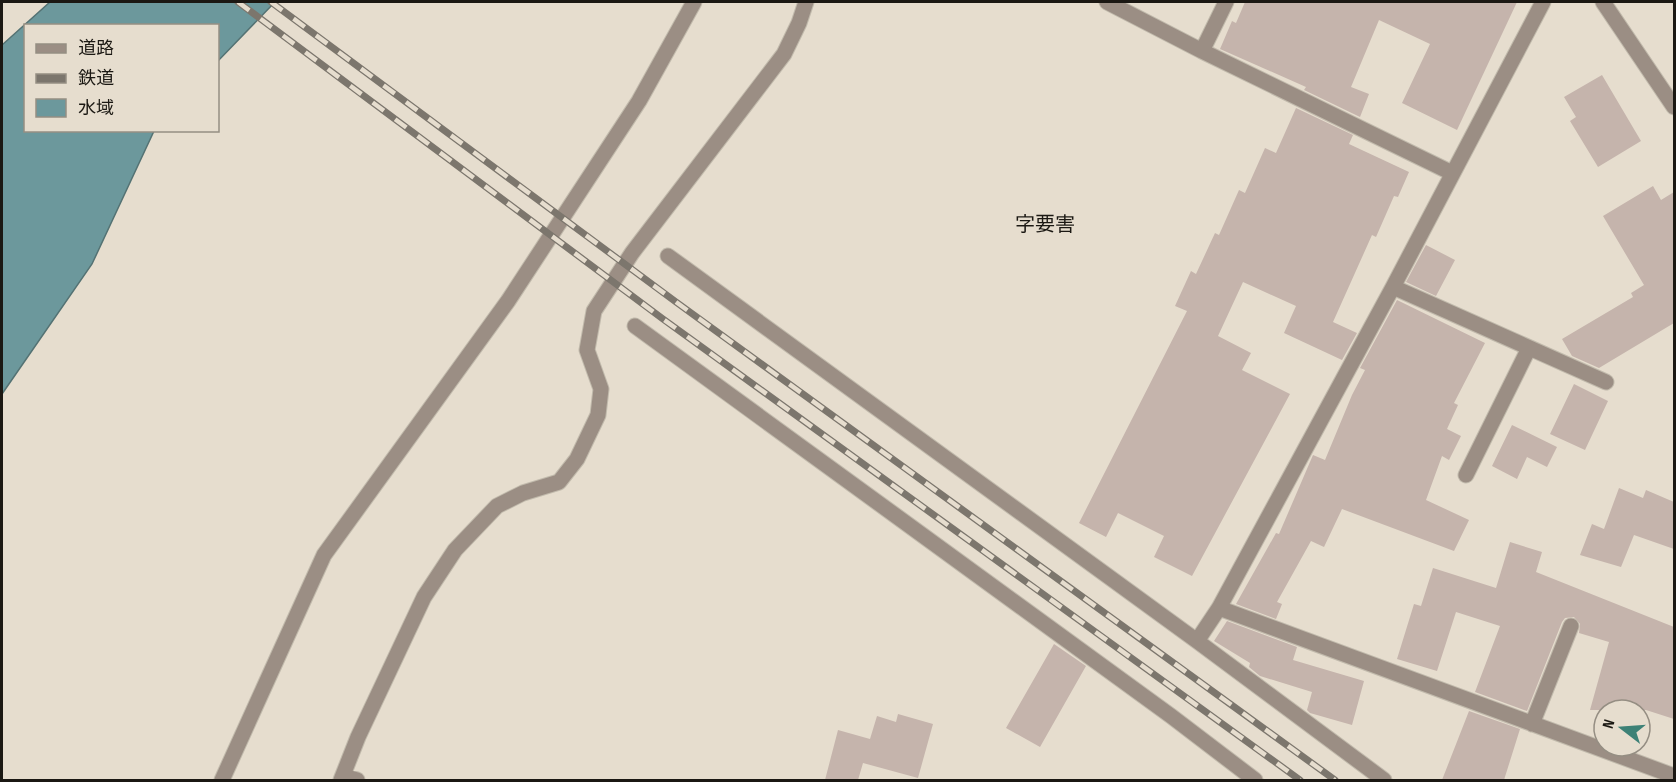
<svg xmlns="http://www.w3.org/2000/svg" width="1676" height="782" viewBox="0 0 1676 782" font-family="'Sofia Sans Condensed','Noto Sans JP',sans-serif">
	<rect width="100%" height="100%" fill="#e6ddce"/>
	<!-- water -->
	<path fill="#6c989c" stroke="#547273" stroke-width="1.5" d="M50,2H275L218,61V26H26V130L154,131L92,264L2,394V45Z"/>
	<!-- building -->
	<path fill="#c5b4ac" d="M1245,2H1517L1457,130L1402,103L1430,44L1379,20L1351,87L1369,94L1360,117L1304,90L1306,87L1220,49L1232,21L1236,23Z
		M1602,75L1641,141L1598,167L1570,121L1576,117L1564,97Z
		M1296,108L1353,135L1349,144L1409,172L1398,197L1394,196L1376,237L1372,235L1333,322L1357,333L1342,360L1284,333L1296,306L1243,282L1218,336L1251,353L1242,370L1290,394L1192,576L1154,557L1164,536L1118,513L1106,537L1079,523L1187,311L1175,306L1191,271L1196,274L1215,233L1219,235L1239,190L1245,193L1265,148L1276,153Z
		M1653,186L1661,200L1674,192V323L1599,368L1572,356L1562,339L1633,297L1631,293L1644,285L1603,216Z
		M1426,245L1455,260L1436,296L1406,282Z
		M1397,300L1485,343L1454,403L1458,405L1447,429L1461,436L1449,460L1442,456L1426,500L1469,520L1454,551L1342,509L1324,547L1311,541L1277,602L1282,604L1276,619L1236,604L1276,533L1279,534L1313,455L1325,460L1352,395L1365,370L1360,368Z
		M1574,384L1608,401L1585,450L1550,434Z
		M1512,425L1557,447L1547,467L1527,457L1517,479L1492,466Z
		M1619,488L1643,498L1646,490L1674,502V549L1634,535L1621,567L1580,555L1592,524L1604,529Z
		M1510,542L1542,552L1536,572L1674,627V719L1646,710H1590L1609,642L1579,633L1580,624L1574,617L1565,618L1562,622L1527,711L1475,692L1500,626L1456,612L1437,671L1397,659L1414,604L1421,606L1433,568L1496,588Z
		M1227,621L1297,647L1293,660L1364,681L1352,725L1310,713L1307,710L1312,692L1260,676L1249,667L1250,663L1214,641Z
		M1054,644L1086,666L1040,747L1006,728Z
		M1469,711L1520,729L1504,780H1442Z
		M898,714L933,724L918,778L863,763L858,780H825L838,730L870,739L877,716L896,722Z"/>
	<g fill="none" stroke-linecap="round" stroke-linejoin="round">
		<defs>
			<path id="minor" d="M1107,2L1202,51L1452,173
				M1202,51L1226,2
				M668,256L1197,641L1384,780
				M1393,287L1606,382
				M635,326L1171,716L1255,780
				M1466,475L1529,348
				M1219,608L1674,776
				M1197,641L1219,608L1393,287L1543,2
				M1532,724L1571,626
				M343,776L357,780
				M222,780L324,555L508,301L639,101L694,2
				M341,780L358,737L424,597L455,550L497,506L523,493L559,482L577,459L598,415L601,389L587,350L594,311L632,253L784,54L799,23L806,2"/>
			<path id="tertiary" d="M1603,2L1674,107"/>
		</defs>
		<!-- minor casing -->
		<use href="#minor" stroke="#c1baac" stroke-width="17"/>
		<!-- tertiary casing -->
		<use href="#tertiary" stroke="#c1baac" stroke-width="17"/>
		<!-- minor -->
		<use href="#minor" stroke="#9b8e84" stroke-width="15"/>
		<!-- tertiary -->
		<use href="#tertiary" stroke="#9b8e84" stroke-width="15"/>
		<defs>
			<path id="rail" d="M238,2L663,319L1300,780
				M271,2L676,302L1335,780"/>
		</defs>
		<!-- rail casing -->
		<use href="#rail" stroke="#7c766d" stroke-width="7"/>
		<!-- rail -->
		<use href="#rail" stroke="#e6ddce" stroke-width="4.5" stroke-dasharray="14" stroke-linecap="butt"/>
	</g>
	<g text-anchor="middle" stroke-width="5" stroke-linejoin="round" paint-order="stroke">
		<!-- quarter labels -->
		<g font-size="20" fill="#1b1813" stroke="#e6ddce">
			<text x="1045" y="231">字要害</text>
		</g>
	</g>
	<!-- border -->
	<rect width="1676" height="782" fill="none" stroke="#1b1813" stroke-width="6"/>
	<!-- legend -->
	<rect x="24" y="24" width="195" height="108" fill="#e6ddce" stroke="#958e83" stroke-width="1.5"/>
	<rect x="36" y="44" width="30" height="9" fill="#9b8e84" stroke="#958e83" stroke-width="1.5"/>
	<text x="78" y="54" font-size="18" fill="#1b1813">道路</text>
	<rect x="36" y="74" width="30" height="9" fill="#7c766d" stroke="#958e83" stroke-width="1.5"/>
	<text x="78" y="84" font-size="18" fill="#1b1813">鉄道</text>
	<rect x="36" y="99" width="30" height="18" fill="#6c989c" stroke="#958e83" stroke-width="1.5"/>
	<text x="78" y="114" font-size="18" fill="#1b1813">水域</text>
	<!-- north arrow -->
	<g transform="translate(1622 728) rotate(287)"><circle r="28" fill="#e6ddce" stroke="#958e83" stroke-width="1.5"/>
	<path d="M0-4.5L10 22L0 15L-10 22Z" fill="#3d8176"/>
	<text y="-9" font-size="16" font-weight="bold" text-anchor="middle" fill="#1b1813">N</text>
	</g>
</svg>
